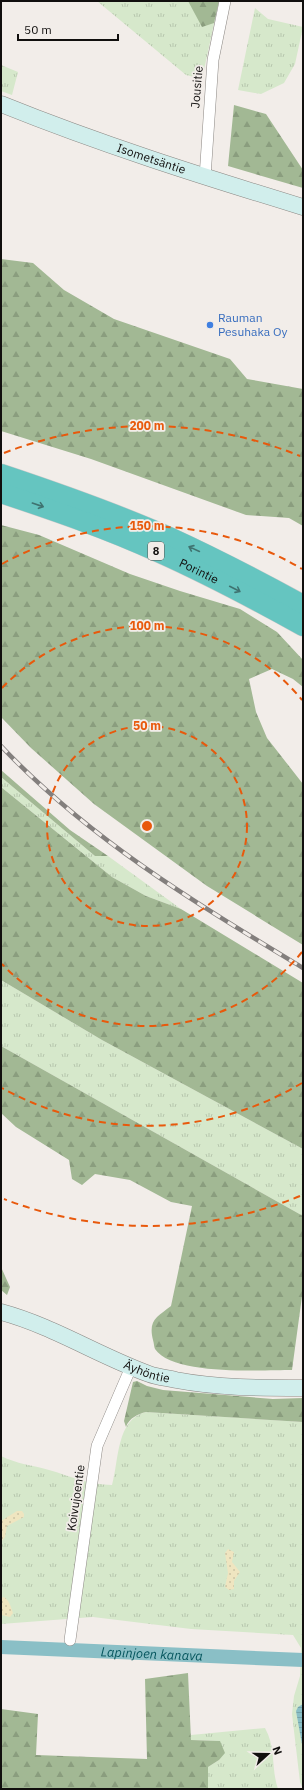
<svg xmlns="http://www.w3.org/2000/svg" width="304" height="1790" viewBox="0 0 304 1790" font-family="'IBM Plex Sans',sans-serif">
	<defs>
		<pattern id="grass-tufts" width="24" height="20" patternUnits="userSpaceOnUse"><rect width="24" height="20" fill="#d6e8cb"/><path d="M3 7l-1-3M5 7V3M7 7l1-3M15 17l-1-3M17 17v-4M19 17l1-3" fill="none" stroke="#b7c6ad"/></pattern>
		<pattern id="forest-firs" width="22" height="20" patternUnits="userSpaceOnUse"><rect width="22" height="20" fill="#a2b894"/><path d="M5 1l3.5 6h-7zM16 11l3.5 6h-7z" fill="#8a9d7e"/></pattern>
		<pattern id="sand-dots" width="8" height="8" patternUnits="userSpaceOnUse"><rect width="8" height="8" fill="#efe5c0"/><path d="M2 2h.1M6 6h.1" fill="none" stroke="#ccc3a4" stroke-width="1.8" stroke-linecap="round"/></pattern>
		<pattern id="water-rules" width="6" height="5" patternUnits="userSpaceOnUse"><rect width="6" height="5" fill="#8abfc6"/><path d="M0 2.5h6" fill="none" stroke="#76a3a9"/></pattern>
	</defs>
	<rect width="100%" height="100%" fill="#f2ede9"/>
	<!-- grass -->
	<path fill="url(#grass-tufts)" d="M97,1H219L202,79L186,75Z
		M255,8L268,19L303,27L295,64L284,83L261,94L238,90Z
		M1,65L18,72L12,95L1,91Z
		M1,777L95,856H108L181,909L146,896L112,877L1,787Z
		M1,980L102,1040L303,1149V1216L1,1046Z
		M146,1412L303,1422V1789L300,1782L292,1714L294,1696L300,1676L301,1648L293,1635L191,1629L93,1617L1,1624V1456C17,1464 32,1465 49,1470C70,1476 90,1485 112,1485C119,1461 116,1419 146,1412Z
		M265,1728C276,1747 271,1769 278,1789H208V1767L219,1760L220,1741L191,1740V1735Z"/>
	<!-- forest -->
	<path fill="url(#forest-firs)" d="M188,1H219L214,23L202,27Z
		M234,105L266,114L303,170V188L228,166Z
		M1,259L33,263L64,290L114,319L230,359L247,379L303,389V526L289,518L246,515L91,459L1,431Z
		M1,525L39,535L130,574L180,591L240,609L277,632L303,660V687L293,679L272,669L249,679L256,712L267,738L303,784V945L207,886L94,804L31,748L1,717Z
		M1,770L70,830L108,856H95L1,777Z
		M1,787L112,877L146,896L181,909L303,983V1149L102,1040L1,980Z
		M1,1046L303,1216V1289L292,1370C262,1370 173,1376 155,1349C154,1347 154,1343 153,1340C148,1320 157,1317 171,1306L192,1206L171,1202L130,1180L95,1174L82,1185L72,1179L69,1160L16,1127L1,1113Z
		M1,1267L10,1287L7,1295L1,1290Z
		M137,1381L147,1386L163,1390L273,1399L303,1398V1422L146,1412C138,1414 129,1418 126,1427L124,1421L133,1382Z
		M188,1673L191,1740L220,1741L225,1753L219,1760L208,1767V1789H1V1709L38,1714L36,1755L147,1759L145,1679Z"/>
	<!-- sand -->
	<path fill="url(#sand-dots)" d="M17,1511H22L24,1514V1517L7,1526L5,1537L1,1542V1521Z
		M228,1549L234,1552L232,1562L240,1572L234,1581V1589L229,1590L225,1587L228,1573L225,1553Z
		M4,1597C9,1600 11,1607 13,1613L10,1617L1,1615V1598Z"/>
	<!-- water -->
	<path fill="url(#water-rules)" d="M303,1704V1750L296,1711L298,1707Z"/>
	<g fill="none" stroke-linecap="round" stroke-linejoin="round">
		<!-- canal -->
		<path stroke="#8abfc6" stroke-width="14" id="s1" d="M1,1647L303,1660"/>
		<defs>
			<path id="street" d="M205,177L213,60L225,1
				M70,1640L97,1446L131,1367"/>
			<g id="secondary">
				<path id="s2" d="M1,104C100,144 201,176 303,207"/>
				<path id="s3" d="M1,1312C53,1326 99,1356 149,1374C157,1377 167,1378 176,1380C218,1388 260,1388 303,1388"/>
			</g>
			<g id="highway">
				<path d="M1,474C58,493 115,513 169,537C215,558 259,581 303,605"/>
				<path id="s4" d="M1,493C55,511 108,529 160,553C209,575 256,600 303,626"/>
			</g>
		</defs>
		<!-- street casing -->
		<use href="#street" stroke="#8b8783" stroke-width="12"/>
		<!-- secondary casing -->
		<use href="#secondary" stroke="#8b8783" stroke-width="17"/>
		<!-- highway casing -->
		<use href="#highway" stroke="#cbcaca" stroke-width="21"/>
		<!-- street -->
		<use href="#street" stroke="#fff" stroke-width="11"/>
		<!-- secondary -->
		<use href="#secondary" stroke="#d1eeec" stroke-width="16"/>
		<!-- highway -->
		<use href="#highway" stroke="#65c5c0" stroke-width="20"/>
		<defs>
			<path id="rail" d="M1,746C89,839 194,902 303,968"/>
		</defs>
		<!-- rail casing -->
		<use href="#rail" stroke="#837f7d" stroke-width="4.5"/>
		<!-- rail -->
		<use href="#rail" stroke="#f2ede9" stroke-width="3" stroke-dasharray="9" stroke-linecap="butt"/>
	</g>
	<!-- one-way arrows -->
	<defs><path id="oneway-shaft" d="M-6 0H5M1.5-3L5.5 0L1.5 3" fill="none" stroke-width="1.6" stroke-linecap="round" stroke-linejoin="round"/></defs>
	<g stroke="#3f7370">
		<use href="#oneway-shaft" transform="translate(38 505) rotate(19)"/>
		<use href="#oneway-shaft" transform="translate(194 549) rotate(-155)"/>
		<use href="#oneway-shaft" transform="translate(235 589) rotate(27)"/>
	</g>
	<!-- distance rings -->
	<g fill="none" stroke="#e8590c" stroke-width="2" stroke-dasharray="7 5">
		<circle cx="147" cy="826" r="100"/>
		<path d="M302 952A200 200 0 0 1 2 964M2 688A200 200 0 0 1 302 700"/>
		<path d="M302 1083A300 300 0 0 1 2 1088M2 564A300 300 0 0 1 302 569"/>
		<path d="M300 1196A400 400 0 0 1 4 1199M4 453A400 400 0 0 1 300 456"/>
	</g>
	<!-- markers -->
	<circle fill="#3f7fe0" stroke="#f2ede9" stroke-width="1.5" cx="210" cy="325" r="4"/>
	<g text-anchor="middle" stroke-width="3.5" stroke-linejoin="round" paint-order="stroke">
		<!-- shield labels -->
		<rect fill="#f2ede9" stroke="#545250" stroke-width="1" x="148" y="542" width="16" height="18" rx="3"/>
		<g font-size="11" font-weight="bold" fill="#110f0e">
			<text x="156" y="555">8</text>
		</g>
		<!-- street labels -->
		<g font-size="12" fill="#110f0e" stroke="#f2ede9">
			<text transform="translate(197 87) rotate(-85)" y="4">Jousitie</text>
			<text dy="4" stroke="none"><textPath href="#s2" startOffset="160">Isometsäntie</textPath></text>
			<text dy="4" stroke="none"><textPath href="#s4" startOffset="213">Porintie</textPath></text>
			<text dy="4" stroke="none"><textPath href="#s3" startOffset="158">Äyhöntie</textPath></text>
			<text transform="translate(76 1498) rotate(-82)" y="4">Koivujoentie</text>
		</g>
		<!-- shop labels -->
		<g font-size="12" fill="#366cbe" stroke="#f2ede9" text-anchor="start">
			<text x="218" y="322">Rauman<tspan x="218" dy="14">Pesuhaka Oy</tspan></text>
		</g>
		<!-- water labels -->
		<g font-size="13" font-style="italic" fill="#03545c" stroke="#f2ede9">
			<text dy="5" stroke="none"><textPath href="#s1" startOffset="151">Lapinjoen kanava</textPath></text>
		</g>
	</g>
	<circle cx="147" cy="826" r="6" fill="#e8590c" stroke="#f2ede9" stroke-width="2"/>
	<g font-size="12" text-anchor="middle" font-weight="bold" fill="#e8590c" stroke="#f2ede9" stroke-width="3.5" stroke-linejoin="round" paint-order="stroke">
		<text x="147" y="430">200 m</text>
		<text x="147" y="530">150 m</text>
		<text x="147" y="630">100 m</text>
		<text x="147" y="730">50 m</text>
	</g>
	<!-- border -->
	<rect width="304" height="1790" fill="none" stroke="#110f0e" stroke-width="4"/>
	<!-- north arrow -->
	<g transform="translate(268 1754) rotate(69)" stroke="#f2ede9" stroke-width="3" paint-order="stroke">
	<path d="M0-3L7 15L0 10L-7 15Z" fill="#110f0e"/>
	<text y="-6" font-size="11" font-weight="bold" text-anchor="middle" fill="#110f0e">N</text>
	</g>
	<!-- scale -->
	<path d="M18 34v6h100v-6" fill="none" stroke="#110f0e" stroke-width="2"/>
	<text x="24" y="34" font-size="12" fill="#110f0e" stroke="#f2ede9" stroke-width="3" paint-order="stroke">50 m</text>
</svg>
